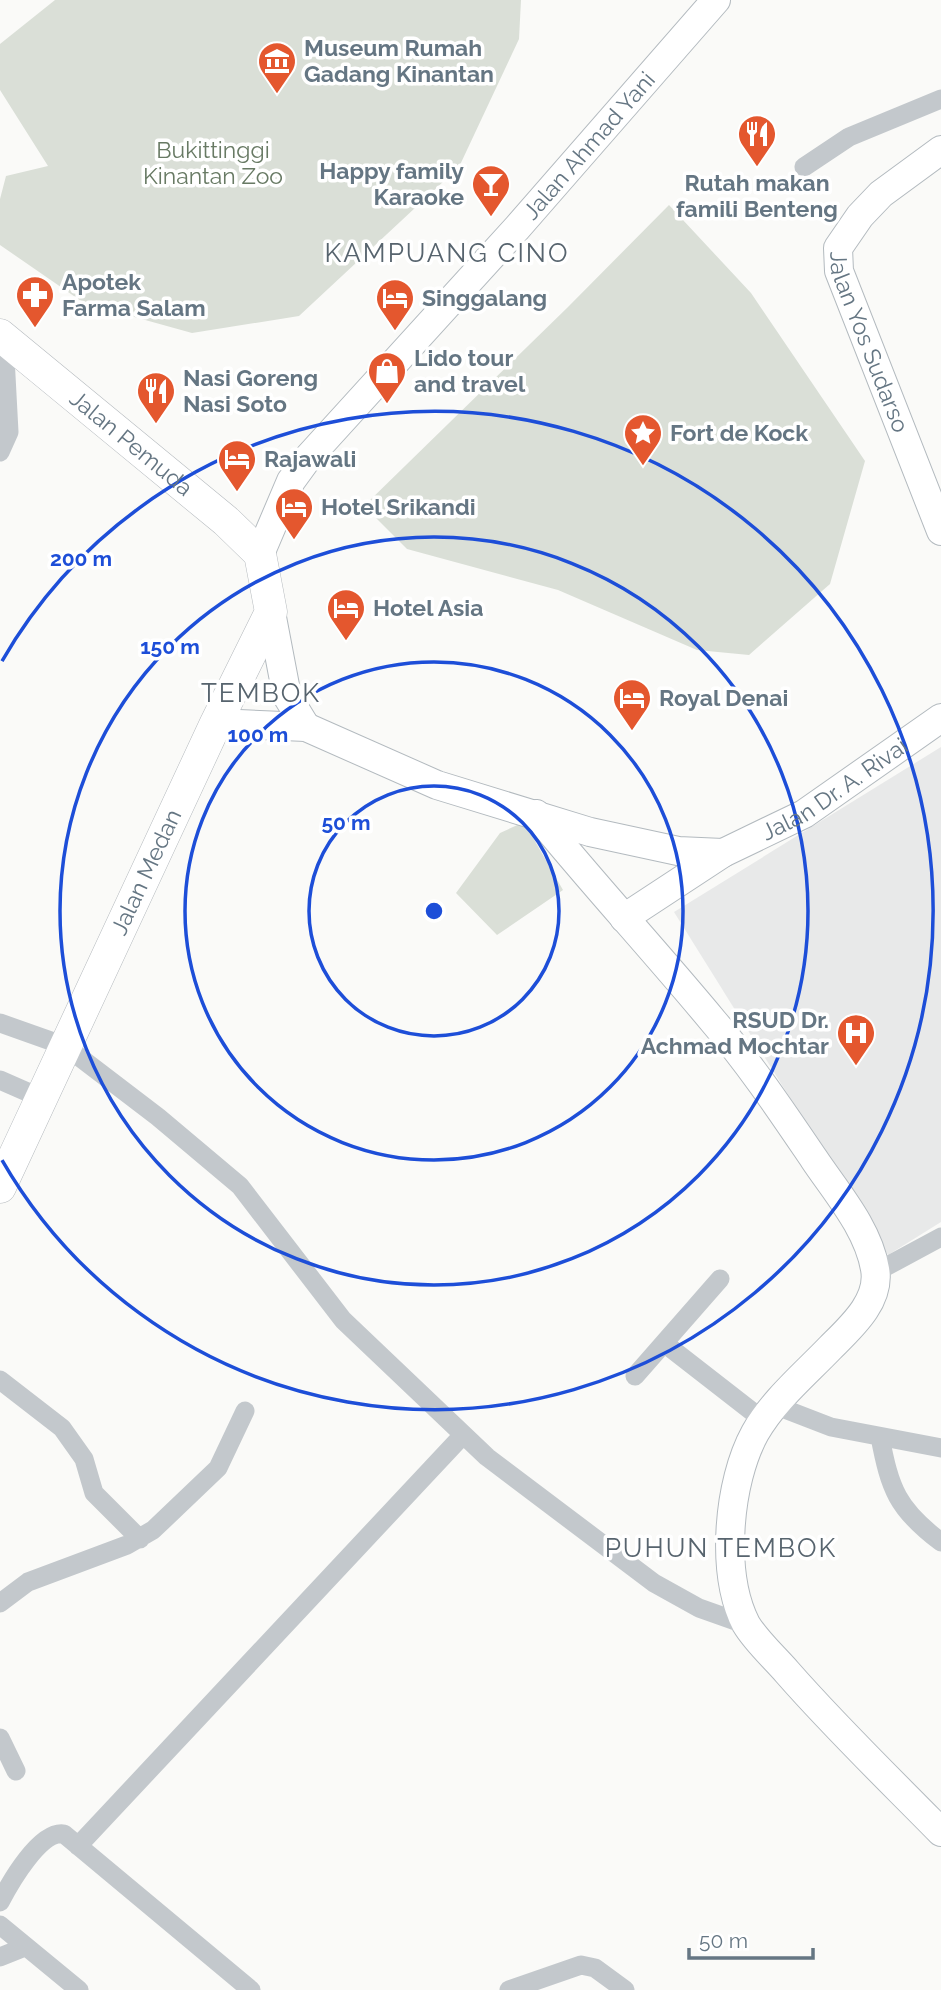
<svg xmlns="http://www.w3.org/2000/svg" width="941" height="1990" viewBox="0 0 941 1990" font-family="Raleway,sans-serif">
	<rect width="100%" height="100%" fill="#fafaf8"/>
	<!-- built -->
	<path fill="#e8e9e9" d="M941,747V1222L888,1255L674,912Z"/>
	<!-- green -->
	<path fill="#dadfd7" d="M55,0H521L519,39L459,167L299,316L192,333L84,303L0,245V199L6,176L48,166L0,90V44Z
		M669,205L751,293L865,461L830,584L749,655L697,650L558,590L407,549L364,506L568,307Z
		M524,822L563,890L497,935L456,893L500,833Z"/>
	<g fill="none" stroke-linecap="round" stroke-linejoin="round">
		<defs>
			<g id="secondary">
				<path id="s1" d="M941,150L881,194L860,216L838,248L839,271L941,531"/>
				<path id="s2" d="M260,554L291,481L307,459L517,228L716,0"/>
				<path d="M271,612L287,696L306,727"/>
				<path d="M216,723L306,727L437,785L590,832L678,851L723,853"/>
				<path d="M536,814C593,884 655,951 713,1021C750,1064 782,1112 814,1159C836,1192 868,1228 875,1269C881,1301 850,1328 830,1348C804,1375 773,1401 755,1433C728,1482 720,1573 746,1624C756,1641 774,1657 787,1672C836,1728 889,1779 941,1832"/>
				<path id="s3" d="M624,918L723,853L804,814L941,718"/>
			</g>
			<g id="primary">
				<path id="s4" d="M0,335L226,521L260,554L271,612L216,723L0,1187"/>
			</g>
		</defs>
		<!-- secondary casing -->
		<use href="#secondary" stroke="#b3babf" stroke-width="30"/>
		<!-- primary casing -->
		<use href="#primary" stroke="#b5babe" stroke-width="33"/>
		<!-- street -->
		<path stroke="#c3c8cc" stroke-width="19" d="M804,167L849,137L941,99
			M0,452L9,432L4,338
			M0,1023L65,1046L158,1117L240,1186L343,1320L487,1457L654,1583L699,1608L747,1625
			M0,1080L41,1098
			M876,1272L941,1237
			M664,1343L763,1420
			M635,1376L720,1279
			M0,1380L62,1428L84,1459L94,1493L140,1539
			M774,1405L831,1427L941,1448
			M880,1437C890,1489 897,1509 941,1542
			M0,1603L28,1582L127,1545L153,1530L218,1468L245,1411
			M0,1738L16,1771
			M78,1846L463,1435
			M0,1902C10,1883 40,1830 64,1834L251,1990
			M0,1925L79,1990
			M0,1957L25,1947
			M509,1990L581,1965L595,1968L625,1990"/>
		<!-- secondary -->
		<use href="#secondary" stroke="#fff" stroke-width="28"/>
		<!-- primary -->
		<use href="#primary" stroke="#fff" stroke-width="32"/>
	</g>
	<!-- distance rings -->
	<g fill="none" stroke="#1d4ed8" stroke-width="3.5">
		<circle cx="434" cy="911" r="125"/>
		<circle cx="434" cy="911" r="249"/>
		<circle cx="434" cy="911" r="374"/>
		<path d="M2 661A499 499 0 1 1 2 1160"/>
	</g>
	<!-- icons -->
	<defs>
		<symbol id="museum-pin" viewBox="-11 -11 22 30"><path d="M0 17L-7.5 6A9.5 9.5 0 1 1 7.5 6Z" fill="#e4572e" stroke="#fff"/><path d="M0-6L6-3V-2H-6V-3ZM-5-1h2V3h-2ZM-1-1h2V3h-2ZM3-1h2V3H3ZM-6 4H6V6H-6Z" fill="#fff"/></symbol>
		<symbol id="restaurant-pin" viewBox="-11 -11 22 30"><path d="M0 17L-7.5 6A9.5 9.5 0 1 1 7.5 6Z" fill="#e4572e" stroke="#fff"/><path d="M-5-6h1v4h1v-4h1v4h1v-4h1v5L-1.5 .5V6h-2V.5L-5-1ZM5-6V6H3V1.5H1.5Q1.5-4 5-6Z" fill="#fff"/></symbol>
		<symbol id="bar-pin" viewBox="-11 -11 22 30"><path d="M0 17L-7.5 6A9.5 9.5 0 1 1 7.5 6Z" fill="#e4572e" stroke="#fff"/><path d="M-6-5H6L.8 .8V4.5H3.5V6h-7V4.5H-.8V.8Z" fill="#fff"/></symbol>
		<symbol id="pharmacy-pin" viewBox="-11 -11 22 30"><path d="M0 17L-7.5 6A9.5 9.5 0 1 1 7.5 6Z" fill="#e4572e" stroke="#fff"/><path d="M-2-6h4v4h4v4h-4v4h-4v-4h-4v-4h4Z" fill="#fff"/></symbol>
		<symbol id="hotel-pin" viewBox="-11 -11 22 30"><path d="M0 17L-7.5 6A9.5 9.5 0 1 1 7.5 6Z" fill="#e4572e" stroke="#fff"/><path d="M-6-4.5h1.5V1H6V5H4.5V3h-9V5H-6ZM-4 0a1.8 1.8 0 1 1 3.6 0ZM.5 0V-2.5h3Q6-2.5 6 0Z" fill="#fff"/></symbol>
		<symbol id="shop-pin" viewBox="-11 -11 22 30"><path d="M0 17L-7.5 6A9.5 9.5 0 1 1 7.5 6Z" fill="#e4572e" stroke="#fff"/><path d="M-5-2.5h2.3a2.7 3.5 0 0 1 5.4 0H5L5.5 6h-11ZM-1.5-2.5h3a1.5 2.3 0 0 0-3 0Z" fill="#fff"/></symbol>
		<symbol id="sight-pin" viewBox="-11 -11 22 30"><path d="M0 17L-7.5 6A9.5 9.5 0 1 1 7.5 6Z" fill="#e4572e" stroke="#fff"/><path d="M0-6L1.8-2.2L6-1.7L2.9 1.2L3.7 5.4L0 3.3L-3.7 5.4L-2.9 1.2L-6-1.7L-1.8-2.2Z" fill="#fff"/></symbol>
		<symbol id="hospital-pin" viewBox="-11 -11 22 30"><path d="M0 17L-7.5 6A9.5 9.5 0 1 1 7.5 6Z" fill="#e4572e" stroke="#fff"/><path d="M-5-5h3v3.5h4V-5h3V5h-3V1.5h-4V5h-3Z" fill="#fff"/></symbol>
	</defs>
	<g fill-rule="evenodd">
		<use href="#museum-pin" x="255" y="39" width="44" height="60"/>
		<use href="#restaurant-pin" x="735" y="112" width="44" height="60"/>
		<use href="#bar-pin" x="469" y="162" width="44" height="60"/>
		<use href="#pharmacy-pin" x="13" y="273" width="44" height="60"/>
		<use href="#hotel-pin" x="373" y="276" width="44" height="60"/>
		<use href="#shop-pin" x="365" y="349" width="44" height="60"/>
		<use href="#restaurant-pin" x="134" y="369" width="44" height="60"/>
		<use href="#sight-pin" x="621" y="411" width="44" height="60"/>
		<use href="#hotel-pin" x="215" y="437" width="44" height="60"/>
		<use href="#hotel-pin" x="272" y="485" width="44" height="60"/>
		<use href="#hotel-pin" x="324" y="586" width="44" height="60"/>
		<use href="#hotel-pin" x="610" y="676" width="44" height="60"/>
		<use href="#hospital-pin" x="834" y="1011" width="44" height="60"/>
	</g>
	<g text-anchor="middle" stroke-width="7" stroke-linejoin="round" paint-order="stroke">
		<!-- poi labels -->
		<g font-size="23" font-weight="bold" fill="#657683" stroke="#fff" text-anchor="start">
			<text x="304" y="56">Museum Rumah<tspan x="304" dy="26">Gadang Kinantan</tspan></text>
			<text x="464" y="179" text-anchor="end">Happy family<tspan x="464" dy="26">Karaoke</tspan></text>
			<text x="757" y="191" text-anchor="middle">Rutah makan<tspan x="757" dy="26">famili Benteng</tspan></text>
			<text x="62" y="290">Apotek<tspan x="62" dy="26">Farma Salam</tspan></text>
			<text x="422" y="306">Singgalang</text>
			<text x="414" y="366">Lido tour<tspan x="414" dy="26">and travel</tspan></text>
			<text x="183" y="386">Nasi Goreng<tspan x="183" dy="26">Nasi Soto</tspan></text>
			<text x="670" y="441">Fort de Kock</text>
			<text x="264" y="467">Rajawali</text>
			<text x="321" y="515">Hotel Srikandi</text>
			<text x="373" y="616">Hotel Asia</text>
			<text x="659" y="706">Royal Denai</text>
			<text x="829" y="1028" text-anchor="end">RSUD Dr.<tspan x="829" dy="26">Achmad Mochtar</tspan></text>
		</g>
		<!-- street labels -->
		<g font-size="23" fill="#657683" stroke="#fff">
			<text dy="8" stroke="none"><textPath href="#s2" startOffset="528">Jalan Ahmad Yani</textPath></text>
			<text dy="8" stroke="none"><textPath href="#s1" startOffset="243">Jalan Yos Sudarso</textPath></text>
			<text dy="8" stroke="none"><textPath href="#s4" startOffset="170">Jalan Pemuda</textPath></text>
			<text dy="8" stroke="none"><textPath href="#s3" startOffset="247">Jalan Dr. A. Rivai</textPath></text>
			<text transform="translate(146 872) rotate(-65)" y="8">Jalan Medan</text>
		</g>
		<!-- park labels -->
		<g font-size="23" fill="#687a64" stroke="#fff">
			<text x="213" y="158">Bukittinggi<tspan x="213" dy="26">Kinantan Zoo</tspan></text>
		</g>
		<!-- quarter labels -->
		<g font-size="26" letter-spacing="2" fill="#57646e" stroke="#fff">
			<text x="447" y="262">KAMPUANG CINO</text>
			<text x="261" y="702">TEMBOK</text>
			<text x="721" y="1557">PUHUN TEMBOK</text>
		</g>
	</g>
	<circle cx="434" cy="911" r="10" fill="#1d4ed8" stroke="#fff" stroke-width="3.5"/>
	<g font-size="21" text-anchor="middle" font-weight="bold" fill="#1d4ed8" stroke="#fff" stroke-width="7" stroke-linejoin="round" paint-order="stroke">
		<text x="81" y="566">200 m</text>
		<text x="170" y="654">150 m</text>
		<text x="258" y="742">100 m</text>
		<text x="346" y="830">50 m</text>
	</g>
	<!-- scale -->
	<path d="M689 1948v10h124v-10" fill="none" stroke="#657683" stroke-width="3.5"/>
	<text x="699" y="1948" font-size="21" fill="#657683" stroke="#ffffff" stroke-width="5" paint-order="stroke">50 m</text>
</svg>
